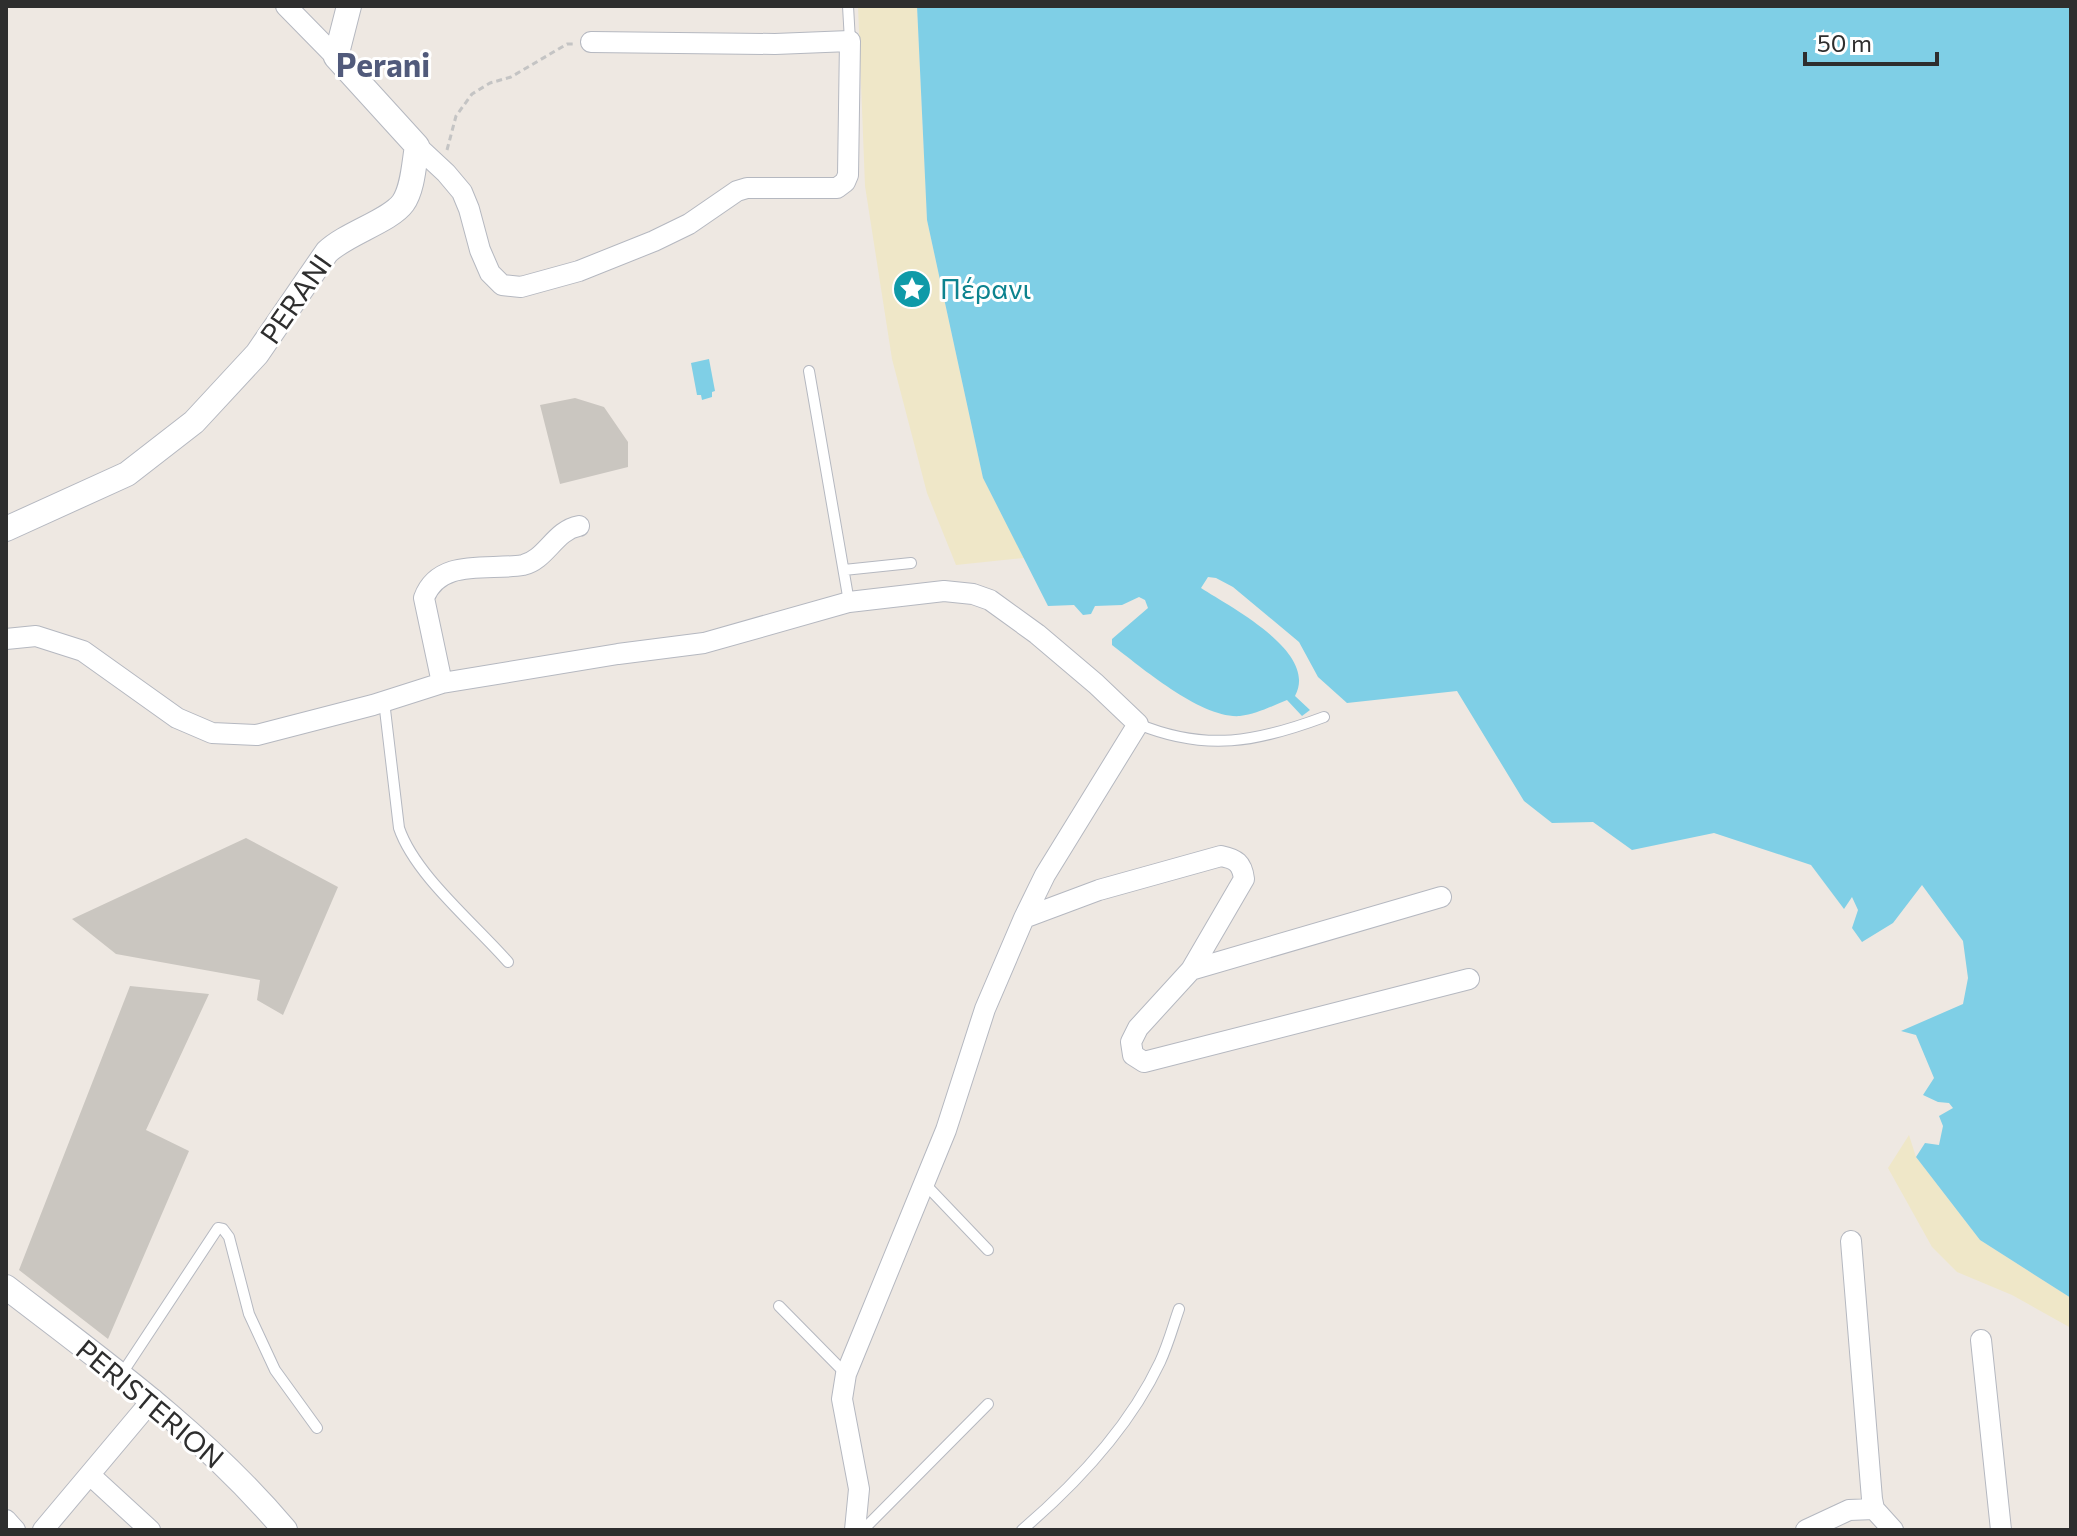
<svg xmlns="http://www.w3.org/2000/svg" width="2077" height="1536" viewBox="0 0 2077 1536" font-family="Commissioner,sans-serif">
	<rect width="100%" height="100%" fill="#eee8e2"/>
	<!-- sand -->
	<path fill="#efe7c8" d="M858,6H917L927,220L983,478L1024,558L956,565L927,493L892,359L865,186Z
		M1909,1135L1916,1157L1980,1240L2071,1298V1328L2012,1295L1957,1272L1932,1247L1888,1168Z"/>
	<!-- water -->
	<path fill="#7fcfe6" d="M917,6H2071V1298L1980,1240L1916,1157L1925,1143L1939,1145L1943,1126L1939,1116L1953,1108L1949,1103L1938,1102L1923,1095L1934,1078L1916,1035L1901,1031L1963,1004L1968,978L1963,941L1922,885L1893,923L1862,942L1852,928L1858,910L1852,897L1844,909L1811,865L1714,833L1632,850L1593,822L1552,823L1524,801L1457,691L1347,703L1318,677L1299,642L1233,587L1216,578L1208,577L1201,588C1230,607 1319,652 1295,696L1310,710L1302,716L1287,700C1272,706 1257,714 1240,716C1202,719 1142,668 1112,645V639L1148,608L1145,600L1139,597L1122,605L1095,606L1091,614L1083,615L1074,605L1048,606L983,478L927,220Z
		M709,359L715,391L712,392V397L702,400L701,395H697L691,363Z"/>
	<!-- building -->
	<path fill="#cac6c0" d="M575,398L604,407L628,442V467L560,484L540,405Z
		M246,838L338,887L283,1015L257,1000L260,980L116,954L72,919Z
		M130,986L209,994L146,1130L189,1151L108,1339L19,1270Z"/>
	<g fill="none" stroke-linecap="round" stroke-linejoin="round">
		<defs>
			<path id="service" d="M848,6L850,41
				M809,371L849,602
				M844,570L911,563
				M384,701L399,828C415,875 474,923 508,962
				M1138,724C1206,752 1257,742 1324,717
				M924,1183L988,1250
				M779,1306L846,1374
				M121,1375L218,1228L223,1229L229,1237L249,1314L275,1370L317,1428
				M863,1530L988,1404
				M1022,1530C1077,1483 1129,1428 1160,1362C1168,1345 1173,1326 1179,1309"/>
			<path id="minor" d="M286,6L336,57
				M417,146L446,173L462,192L469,209L480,250L490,273L502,285L521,287L579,271L654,241L689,224L737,191L747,188H837L845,182L848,175L850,41L775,44L591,42
				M6,639L36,636L83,651L177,718L212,733L257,735L373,705L442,683L618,654L704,643L849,602L944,591L973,594L990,600L1037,634L1096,684L1138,724L1045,875L1024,918L985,1009L946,1130L846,1374L842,1399L859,1489L855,1530
				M442,683L424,598C439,557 490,571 523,565C546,560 555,530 579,526
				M1024,918L1099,890L1221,856C1236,859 1242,863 1244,879L1191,970L1138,1028L1131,1042L1133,1055L1144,1062L1469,979
				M1191,970L1441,897
				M1851,1241L1872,1499L1874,1509L1893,1530
				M1981,1340L2001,1530
				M90,1475L150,1530
				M6,1520L15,1530
				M43,1530L153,1399
				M1806,1530L1849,1510L1874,1509"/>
			<path id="tertiary" d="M6,529L127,474L194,422L257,354L327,252C347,233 390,221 403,203C413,189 414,163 417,146L336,57L349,6
				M6,1287C105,1363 204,1434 285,1530"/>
		</defs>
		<!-- service casing -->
		<use href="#service" stroke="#b5b8c0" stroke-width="12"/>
		<!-- minor casing -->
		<use href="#minor" stroke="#b5b8c0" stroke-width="22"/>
		<!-- tertiary casing -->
		<use href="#tertiary" stroke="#b5b8c0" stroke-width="26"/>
		<!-- path -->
		<path stroke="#c4c4c4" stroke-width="3" stroke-dasharray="6 4" stroke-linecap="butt" d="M447,150L456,116L472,94L490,83L511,77L567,44H573"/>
		<!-- service -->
		<use href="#service" stroke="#fff" stroke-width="10"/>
		<!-- minor -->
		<use href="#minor" stroke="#fff" stroke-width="20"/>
		<!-- tertiary -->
		<use href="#tertiary" stroke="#fff" stroke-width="24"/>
	</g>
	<!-- icons -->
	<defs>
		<symbol id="sight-disc" viewBox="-11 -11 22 22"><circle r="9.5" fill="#0f9aa8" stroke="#fff"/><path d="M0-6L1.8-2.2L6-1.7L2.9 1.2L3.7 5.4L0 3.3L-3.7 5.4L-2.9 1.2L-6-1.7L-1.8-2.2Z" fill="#fff"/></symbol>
	</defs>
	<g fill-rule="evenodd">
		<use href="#sight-disc" x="890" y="267" width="44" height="44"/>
	</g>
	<g text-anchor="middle" stroke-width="6" stroke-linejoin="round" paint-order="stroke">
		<!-- culture labels -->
		<g font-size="28" fill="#0d838f" stroke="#fff" text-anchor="start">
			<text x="940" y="299">Πέρανι</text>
		</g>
		<!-- street labels -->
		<g font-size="28" fill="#2e2e2e" stroke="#fff">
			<text transform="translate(296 299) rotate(-55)" y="10">PERANI</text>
			<text transform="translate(150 1404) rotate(40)" y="10">PERISTERION</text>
		</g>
		<!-- quarter labels -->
		<g font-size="32" font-weight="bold" fill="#515a7b" stroke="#fff">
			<text x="383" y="77">Perani</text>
		</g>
	</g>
	<!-- border -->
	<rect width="2077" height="1536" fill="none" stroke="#2e2e2e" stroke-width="16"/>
	<!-- scale -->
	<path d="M1805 52v12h132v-12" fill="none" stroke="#2e2e2e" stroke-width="4"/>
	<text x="1817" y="52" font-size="24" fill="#2e2e2e" stroke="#ffffff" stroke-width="6" paint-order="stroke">50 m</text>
</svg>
